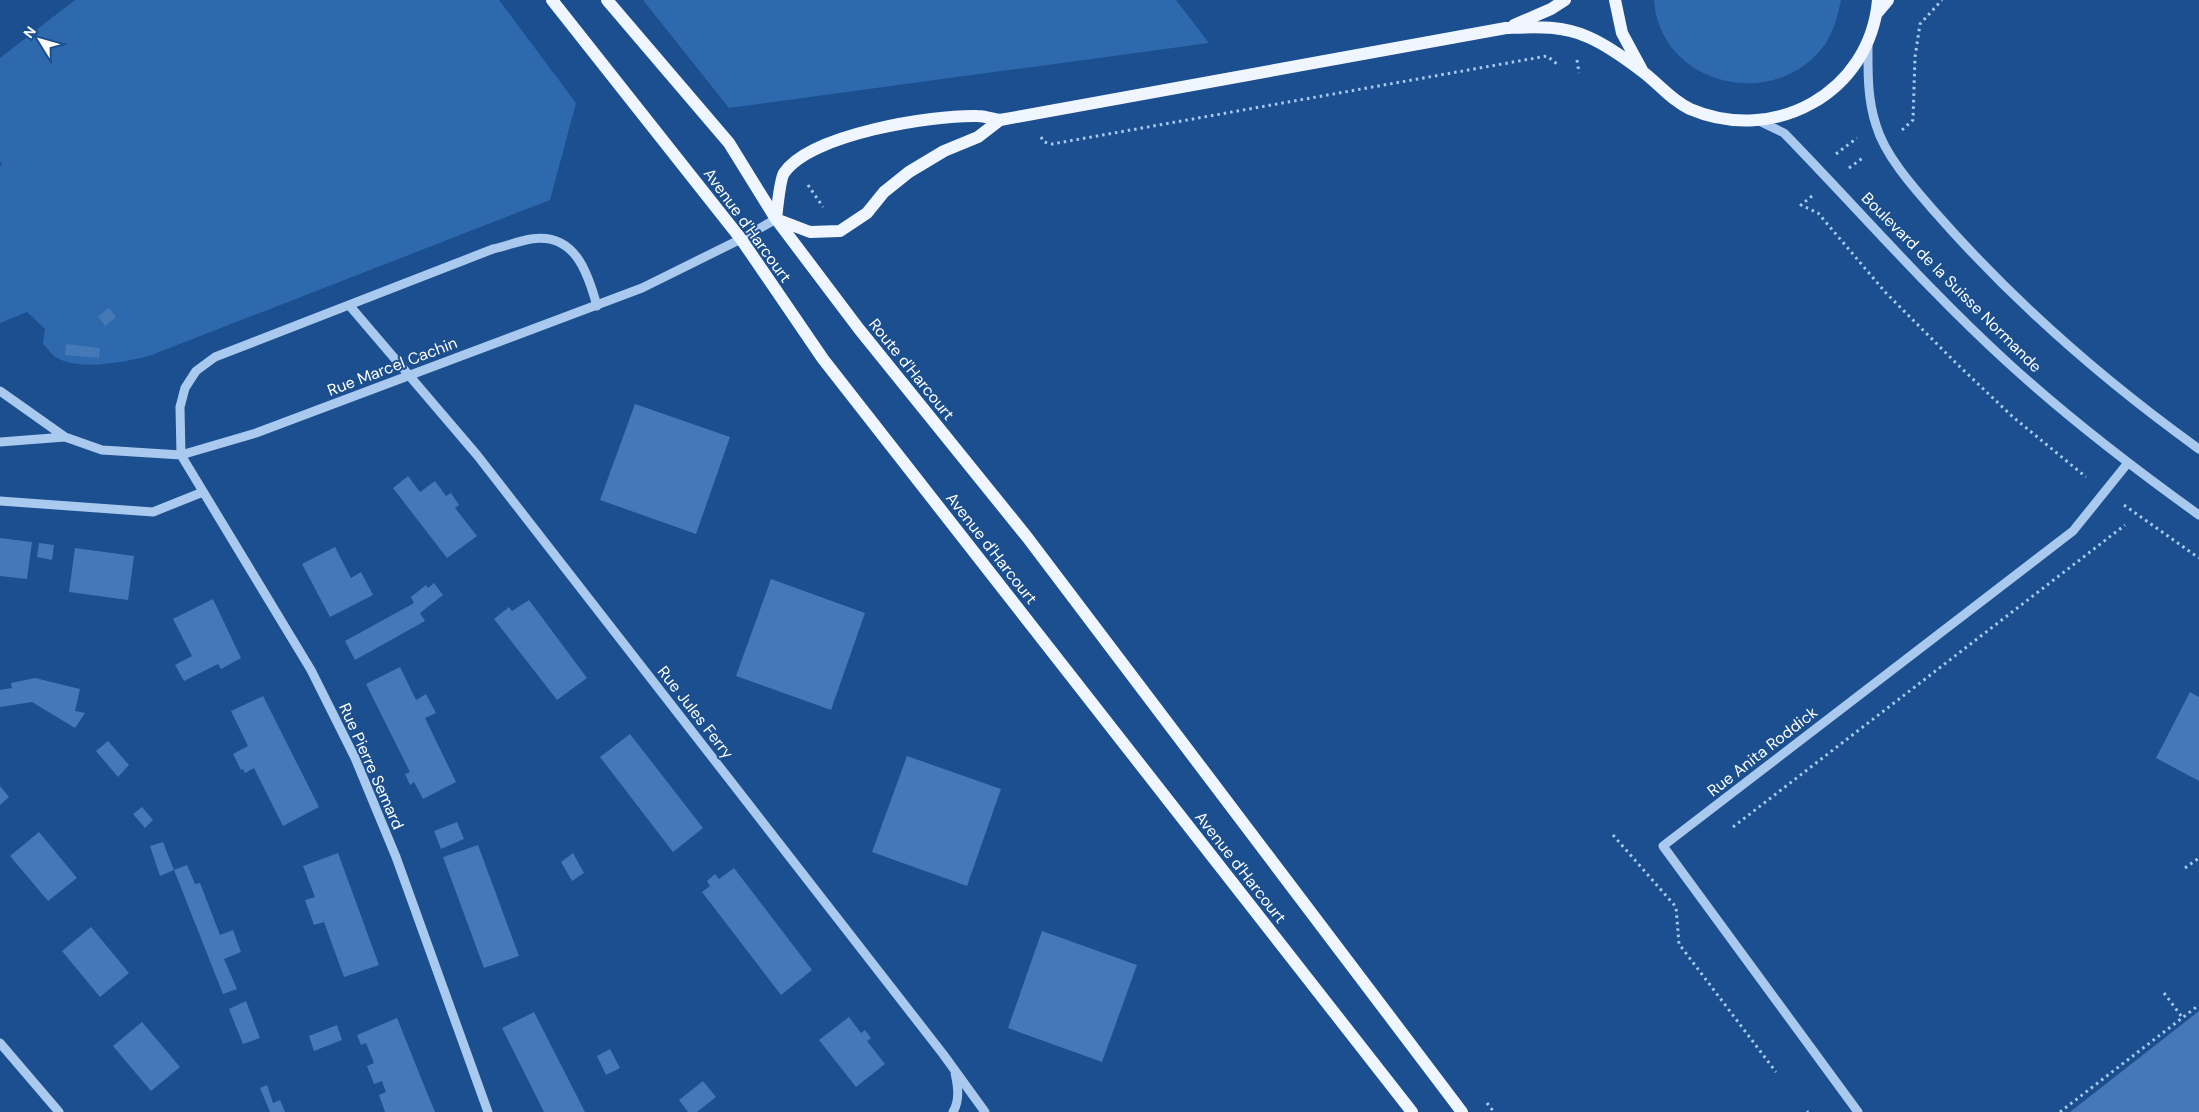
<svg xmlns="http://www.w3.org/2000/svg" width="2199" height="1112" viewBox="0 0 2199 1112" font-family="'DM Sans',sans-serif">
	<rect width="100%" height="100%" fill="#1b4f8f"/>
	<!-- green -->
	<path fill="#2e69ad" d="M75,0H499L576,103L550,200L149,356C125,362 76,372 54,356C50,353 47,347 43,344L45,329L27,312L0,323V166L2,164L0,161V58Z
		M643,0H1176L1209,43L729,108Z
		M1654,0H1841C1838,15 1834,30 1826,43C1778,113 1660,87 1654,0Z"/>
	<!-- building -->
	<path fill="#4478b7" d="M109,308L116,317L105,326L98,316Z
		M66,344L100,348L99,358L65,355Z
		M635,404L730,437L696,534L600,500Z
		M408,476L420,492L435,481L446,496L451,493L459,505L455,508L477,536L447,558L393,488Z
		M0,538L32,542L27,579L0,576Z
		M39,543L54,545L52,560L37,557Z
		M335,547L351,578L361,572L373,595L330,617L302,564Z
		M75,548L134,556L128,600L69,592Z
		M771,579L865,613L831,710L736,676Z
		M434,583L443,595L420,613L425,621L355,660L345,641L414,603L411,597L426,585L428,588Z
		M213,599L241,658L221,669L218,664L184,681L175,665L192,656L173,619Z
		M529,600L587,678L557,700L494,619L509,607L512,611Z
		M400,667L416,700L426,694L436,713L425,718L456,782L423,799L414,782L410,785L405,774L410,772L366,684Z
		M35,678L80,689L75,711L85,713L75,728L32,702L0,707V690L12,688L11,683Z
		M2190,692L2199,697V781L2156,758Z
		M263,696L319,807L283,826L254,768L245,773L243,769L241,770L233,754L248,746L231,711Z
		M630,734L703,828L673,852L600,757Z
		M108,741L129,765L118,777L96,751Z
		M907,756L1001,789L967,886L872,852Z
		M0,786L9,797L0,805Z
		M142,807L153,820L145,828L133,814Z
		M457,822L464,839L441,849L434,831Z
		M39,832L77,878L48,901L10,856Z
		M163,842L174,870L187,865L195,884L200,883L220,935L233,930L241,952L224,959L237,989L223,994L174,870L160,876L150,846Z
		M478,845L519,956L484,968L443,857Z
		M338,853L379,965L344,977L324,922L314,925L305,900L315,897L303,866Z
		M573,853L584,873L572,881L561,862Z
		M734,868L812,970L781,995L702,892L710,886L707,881L715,874L719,879Z
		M91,927L129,973L100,997L62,951Z
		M1042,931L1137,965L1102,1062L1008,1028Z
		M246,1001L260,1038L243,1044L229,1009Z
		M2199,1011V1112H2070Z
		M534,1012L561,1065L585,1112H544L502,1028Z
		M849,1017L861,1033L865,1030L871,1038L867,1041L885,1064L856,1087L819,1040Z
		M397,1018L419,1073L435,1112H385L379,1095L386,1092L384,1087L382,1081L374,1084L367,1066L374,1063L366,1043L361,1045L357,1035Z
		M142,1022L180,1067L151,1091L113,1046Z
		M337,1025L342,1040L314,1051L309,1036Z
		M610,1049L620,1068L606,1075L597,1056Z
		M703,1081L716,1097L697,1112H688L679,1100Z
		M267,1085L273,1103L280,1100L285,1112H270L260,1088Z"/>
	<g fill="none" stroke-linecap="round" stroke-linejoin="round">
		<!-- path -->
		<path stroke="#a9c9ee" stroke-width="3" stroke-dasharray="2.5 4" stroke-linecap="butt" d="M1577,60L1579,73
			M1902,130L1913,120L1915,57L1920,24L1942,0
			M1041,137L1044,142L1052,144L1547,56L1557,64
			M1836,154L1857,138
			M1849,168L1864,157
			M808,185L823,207
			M1812,196L1801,205L1818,213L1886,293L1957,364L2013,417L2086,477
			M2124,505L2199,558
			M1733,827L2125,525
			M1613,835L1676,907L1679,944L1776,1072
			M2185,868L2199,858
			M2164,993L2182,1017
			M1487,1103L1494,1112
			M1807,1111L1808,1112
			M2060,1112L2199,1005"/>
		<!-- minor -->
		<path stroke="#a9c9ee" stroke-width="9" d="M1868,42C1868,70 1867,98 1876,125C1885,156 1914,188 1935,212C2013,301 2103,380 2199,449
			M1759,121L1784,133C1858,209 1928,290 2006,361C2067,417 2132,467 2199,515
			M349,305L477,455L943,1054L985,1112
			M0,391L65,437
			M0,442L65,437L102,450L181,455L256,433L642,288L741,239L776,219
			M0,501L153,512L203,492
			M0,1043L59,1112
			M488,1112L396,857L355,758L311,670L181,455L180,407L185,388L196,371L215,357L493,249C506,246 519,241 531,239C575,232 588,273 597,306
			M953,1112C960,1100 958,1086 955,1073
			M1858,1112L1663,846L2073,531L2127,464"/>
		<!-- major -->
		<path stroke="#f0f6ff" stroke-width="12" d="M552,0L741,239L823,359L1412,1112
			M607,0L729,143L776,219L859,329L1027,537L1462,1112
			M1615,0L1622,33L1642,70
			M1877,13L1888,0
			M1514,25L1551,9L1565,0
			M776,219C777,210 780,179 784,173C810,134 932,115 977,116C985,116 993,119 1000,120L1506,28C1535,27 1561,25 1588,37C1607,45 1626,59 1643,72C1659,84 1671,100 1690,109C1774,145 1870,93 1878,0
			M776,219L810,232L840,231L867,213L884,192L909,172L944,151L978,137L1000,120"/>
	</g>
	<g text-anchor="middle" stroke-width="4" stroke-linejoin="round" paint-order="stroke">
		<!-- street labels -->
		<g font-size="16" fill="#fff" stroke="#1b4f8f">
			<text transform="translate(748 225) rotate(54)" y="6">Avenue d'Harcourt</text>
			<text transform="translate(1952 282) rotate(45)" y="6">Boulevard de la Suisse Normande</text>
			<text transform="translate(392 366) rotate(-21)" y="6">Rue Marcel Cachin</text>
			<text transform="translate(912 369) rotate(51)" y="6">Route d'Harcourt</text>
			<text transform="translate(992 548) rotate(52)" y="6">Avenue d'Harcourt</text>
			<text transform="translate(696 712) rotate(52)" y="6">Rue Jules Ferry</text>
			<text transform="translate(1762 751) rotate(-38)" y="6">Rue Anita Roddick</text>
			<text transform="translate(372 766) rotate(66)" y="6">Rue Pierre Semard</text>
			<text transform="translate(1241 867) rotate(52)" y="6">Avenue d'Harcourt</text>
		</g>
	</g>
	<!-- north arrow -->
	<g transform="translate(40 40) rotate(307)" stroke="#1b4f8f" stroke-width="4" paint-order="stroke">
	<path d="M0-4L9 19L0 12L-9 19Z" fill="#ffffff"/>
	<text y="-8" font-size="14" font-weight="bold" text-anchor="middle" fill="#ffffff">N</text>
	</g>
</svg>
